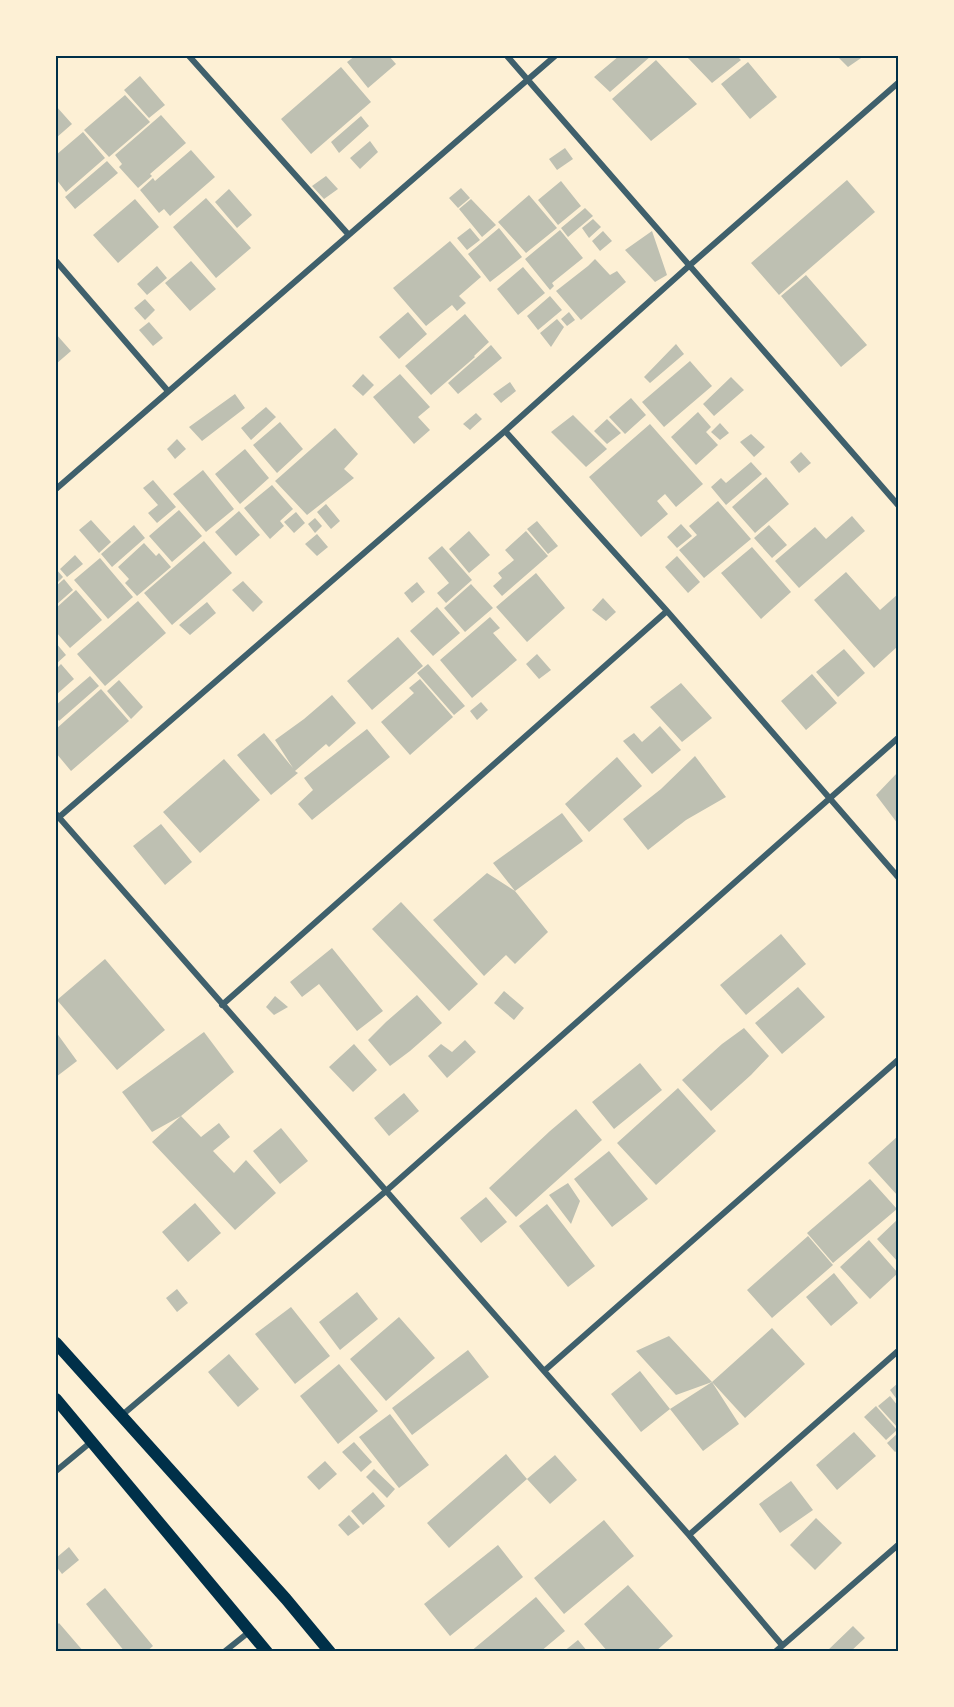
<svg xmlns="http://www.w3.org/2000/svg" width="954" height="1707" viewBox="0 0 954 1707" font-family="Helvetica,sans-serif">
	<rect width="100%" height="100%" fill="#fdf0d5"/>
	<!-- building -->
	<path fill="#bec0b2" d="M355,56H389L396,64L368,88L347,62Z
		M619,56H651L610,92L594,77Z
		M686,56H737L741,60L712,83Z
		M837,56H864L848,67Z
		M656,60L697,104L651,141L612,99Z
		M748,62L777,97L750,119L721,84Z
		M341,67L371,102L311,154L281,119Z
		M140,76L165,105L149,118L124,90Z
		M125,95L150,122L109,157L84,130Z
		M56,106L72,124L56,138Z
		M161,115L186,143L150,174L152,176L138,188L119,167L122,164L115,155Z
		M361,116L369,126L339,153L331,142Z
		M83,132L105,158L66,192L56,179V155Z
		M370,141L378,152L360,169L350,158Z
		M565,148L573,159L557,170L549,159Z
		M191,150L215,177L170,216L164,209L159,213L140,190L153,178L155,181Z
		M107,161L118,173L75,209L65,197Z
		M326,176L338,189L324,199L312,186Z
		M847,180L875,212L779,295L751,263Z
		M561,181L581,206L558,225L538,200Z
		M461,188L470,198L458,208L449,198Z
		M229,189L252,215L237,228L215,202Z
		M529,195L557,228L526,253L498,222Z
		M206,198L251,248L216,278L173,227Z
		M135,199L159,227L118,263L93,235Z
		M471,199L496,225L482,237L459,209Z
		M585,208L593,216L568,237L561,228Z
		M593,219L601,227L589,238L582,228Z
		M470,228L480,240L467,250L457,238Z
		M499,228L522,257L490,282L468,254Z
		M560,230L583,258L552,283L554,286L550,290L525,259Z
		M603,231L612,241L600,251L592,241Z
		M652,231L667,275L655,282L625,250Z
		M450,241L481,277L459,296L466,303L457,311L452,305L426,326L393,288Z
		M595,259L610,275L617,271L626,282L581,320L556,291L588,266Z
		M191,261L216,289L190,311L165,283Z
		M157,266L167,278L147,295L137,284Z
		M523,267L545,293L518,315L497,289Z
		M806,275L867,345L841,367L781,296Z
		M550,296L562,310L538,330L527,316Z
		M145,299L155,310L145,320L134,308Z
		M408,312L427,334L399,359L379,337Z
		M569,312L575,320L567,326L561,319Z
		M465,314L489,342L474,356L475,357L431,395L405,366Z
		M557,319L564,327L551,347L540,333Z
		M149,322L163,338L153,346L139,330Z
		M56,334L71,351L56,364Z
		M676,344L684,354L650,383L644,377Z
		M491,345L502,358L458,394L448,383Z
		M690,361L712,386L664,427L642,402Z
		M363,374L374,385L363,396L352,386Z
		M400,374L430,407L418,417L430,430L414,444L373,397Z
		M731,377L744,390L714,416L703,404Z
		M510,382L516,391L501,403L493,394Z
		M235,394L245,408L202,441L189,427Z
		M631,398L646,415L625,434L609,417Z
		M266,407L276,417L251,440L241,428Z
		M698,412L711,427L706,432L718,445L696,465L671,437Z
		M476,413L482,419L470,430L463,424Z
		M573,415L607,449L586,467L551,432Z
		M607,419L621,433L607,444L594,431Z
		M280,422L303,449L277,473L253,445Z
		M720,423L729,433L720,440L711,432Z
		M650,424L703,484L676,507L665,494L657,501L668,514L641,537L589,477Z
		M335,428L358,454L344,469L354,478L307,515L275,481Z
		M751,434L765,447L754,457L740,442Z
		M177,439L186,449L175,459L167,449Z
		M245,449L269,478L240,504L215,474Z
		M801,452L811,463L799,473L790,462Z
		M751,462L762,474L726,505L711,487L721,478L726,483Z
		M203,470L234,509L206,532L173,494Z
		M766,477L789,504L755,533L732,507Z
		M153,480L176,507L157,523L148,513L158,505L143,488Z
		M272,485L293,509L280,521L284,526L270,539L244,508Z
		M718,501L751,539L704,578L679,550L697,535L689,526Z
		M326,504L340,521L331,529L317,512Z
		M179,510L202,536L172,562L149,536Z
		M239,511L260,535L236,556L215,532Z
		M296,512L305,523L294,533L284,522Z
		M852,516L865,531L799,588L775,561L815,527L826,539Z
		M315,518L322,526L315,533L308,524Z
		M91,520L111,542L99,553L79,530Z
		M537,521L558,546L548,554L527,529Z
		M681,524L692,536L677,548L667,537Z
		M134,525L145,538L112,567L101,554Z
		M769,525L787,545L772,558L754,538Z
		M469,531L490,555L469,573L449,549Z
		M526,531L548,556L502,596L493,586L502,578L498,573L514,560L505,550Z
		M317,534L328,547L317,556L305,544Z
		M204,541L232,573L172,625L144,593Z
		M144,543L156,556L159,553L171,567L137,596L125,583L129,579L118,567Z
		M442,546L472,580L446,603L437,593L449,583L428,558Z
		M752,547L791,592L761,619L721,573Z
		M75,555L83,564L67,577L60,569Z
		M677,556L700,582L688,593L665,567Z
		M100,558L133,597L108,619L74,580Z
		M56,569L63,577L56,584Z
		M846,572L880,610L898,594V646L874,668L814,600Z
		M536,573L565,608L527,642L496,607Z
		M64,579L73,590L56,605V586Z
		M243,581L263,602L253,612L232,590Z
		M417,582L425,592L412,603L404,593Z
		M471,584L493,608L465,632L444,608Z
		M76,590L102,620L70,648L56,632V608Z
		M603,598L616,612L606,621L592,610Z
		M138,601L166,633L105,686L77,654Z
		M207,602L216,613L190,635L179,625Z
		M437,607L460,633L433,656L410,631Z
		M490,617L500,628L493,633L517,660L472,698L440,660Z
		M398,637L423,666L372,710L347,681Z
		M56,643L66,655L56,664Z
		M844,649L865,673L838,697L816,672Z
		M537,654L551,670L539,679L526,664Z
		M61,664L74,679L56,695V669Z
		M428,664L465,706L454,715L417,673Z
		M812,674L837,703L806,730L781,701Z
		M90,676L99,686L59,721L56,717V705Z
		M420,679L453,717L410,755L381,722L414,693L409,688Z
		M119,680L143,707L131,719L107,691Z
		M681,683L712,718L682,742L650,707Z
		M101,689L129,721L71,771L56,753V729Z
		M332,695L356,723L329,747L326,744L295,771L298,773L271,795L237,755L264,733L293,768L275,740L304,719Z
		M481,702L488,710L477,720L470,711Z
		M660,726L681,750L652,774L623,741L634,733L642,742Z
		M367,729L390,757L312,820L298,804L313,790L304,778Z
		M695,756L726,797L686,820L648,850L623,819L661,789Z
		M617,757L642,786L589,832L565,804Z
		M224,759L260,800L200,853L163,812Z
		M898,772V824L876,795Z
		M562,813L583,841L515,891L493,863Z
		M161,824L192,862L165,885L133,846Z
		M487,873L515,891L548,932L515,964L506,955L484,976L433,920Z
		M401,902L478,984L449,1011L372,929Z
		M781,934L806,964L746,1015L720,985Z
		M332,948L383,1011L357,1031L319,984L302,997L290,982Z
		M105,959L165,1030L117,1070L57,1000Z
		M798,987L825,1017L782,1054L755,1023Z
		M504,991L524,1008L514,1020L494,1003Z
		M417,995L442,1023L410,1051L390,1066L368,1040L386,1022Z
		M275,996L288,1007L274,1015L266,1007Z
		M744,1028L769,1056L751,1075L711,1111L682,1080L722,1044Z
		M56,1032L77,1061L56,1077Z
		M204,1032L234,1072L181,1116L152,1132L122,1092Z
		M465,1040L476,1052L447,1078L428,1056L441,1044L452,1052Z
		M354,1044L377,1070L353,1092L329,1067Z
		M640,1063L662,1090L614,1129L592,1102Z
		M678,1088L716,1131L656,1185L617,1143Z
		M404,1093L419,1111L389,1136L374,1118Z
		M576,1109L602,1140L516,1217L489,1188L550,1131Z
		M181,1116L201,1137L219,1123L230,1137L213,1151L234,1173L246,1160L276,1193L235,1230L152,1142Z
		M281,1128L308,1161L280,1184L253,1151Z
		M898,1136V1196L868,1163Z
		M609,1151L648,1199L612,1227L574,1179Z
		M870,1179L897,1209L833,1263L807,1233Z
		M568,1183L580,1201L571,1224L549,1195Z
		M486,1197L507,1222L481,1243L460,1218Z
		M195,1203L221,1233L188,1262L162,1232Z
		M547,1204L595,1266L568,1287L519,1226Z
		M898,1219V1262L877,1239Z
		M808,1236L833,1265L772,1318L747,1290Z
		M869,1240L898,1273L870,1299L840,1267Z
		M834,1273L858,1303L831,1326L806,1297Z
		M177,1289L188,1303L177,1312L166,1298Z
		M357,1292L378,1319L340,1350L319,1322Z
		M291,1307L330,1356L295,1384L255,1334Z
		M399,1317L435,1358L386,1401L350,1359Z
		M772,1328L805,1364L745,1418L712,1382Z
		M669,1336L712,1382L676,1395L636,1351Z
		M468,1350L489,1377L412,1435L392,1408Z
		M229,1354L259,1389L238,1407L208,1372Z
		M339,1364L378,1411L338,1444L300,1396Z
		M640,1371L670,1409L641,1432L611,1394Z
		M712,1382L739,1424L703,1451L670,1409Z
		M898,1383V1401L890,1390Z
		M890,1396L898,1406V1428L878,1406Z
		M876,1406L897,1430L886,1440L864,1417Z
		M390,1414L429,1465L399,1488L359,1437Z
		M854,1432L876,1456L837,1490L816,1465Z
		M898,1433V1450L895,1452L887,1443Z
		M354,1442L372,1462L361,1472L342,1452Z
		M506,1454L527,1479L449,1548L427,1523Z
		M555,1455L577,1480L550,1504L527,1479Z
		M325,1461L337,1474L319,1490L307,1477Z
		M374,1469L395,1489L387,1498L366,1477Z
		M791,1481L813,1510L780,1533L759,1504Z
		M373,1492L385,1506L363,1525L351,1511Z
		M349,1515L360,1527L348,1536L338,1525Z
		M816,1518L842,1543L815,1570L790,1545Z
		M604,1520L634,1556L564,1614L534,1578Z
		M498,1545L523,1577L450,1636L424,1604Z
		M69,1547L79,1560L62,1574L56,1566V1558Z
		M628,1585L673,1636L655,1652H608L584,1624Z
		M105,1588L153,1646L146,1652H125L86,1604Z
		M536,1597L565,1631L540,1652H470Z
		M59,1623L84,1652H56V1626Z
		M853,1626L865,1638L850,1652H826Z
		M578,1640L588,1652H563Z"/>
	<g fill="none" stroke-linecap="round" stroke-linejoin="round">
		<!-- minor -->
		<path stroke="#3f606c" stroke-width="6" d="M189,56L348,234
			M507,56L898,505
			M56,261L168,391
			M505,431L667,611L898,877
			M56,489L555,56
			M56,814L544,1371L689,1535L782,1645
			M58,818L505,431L690,265L898,83
			M222,1005L667,611
			M544,1371L898,1060
			M121,1416L386,1191L898,738
			M56,1471L91,1442
			M689,1535L898,1351
			M224,1652L249,1632
			M775,1652L898,1545"/>
		<!-- secondary -->
		<path stroke="#003049" stroke-width="12" d="M56,1343L286,1599L330,1652
			M56,1399L267,1652"/>
	</g>
	<!-- border -->
	<rect width="954" height="1707" fill="none" stroke="#fdf0d5" stroke-width="114"/>
	<rect x="57" y="57" width="840" height="1593" fill="none" stroke="#003049" stroke-width="2"/>
</svg>
